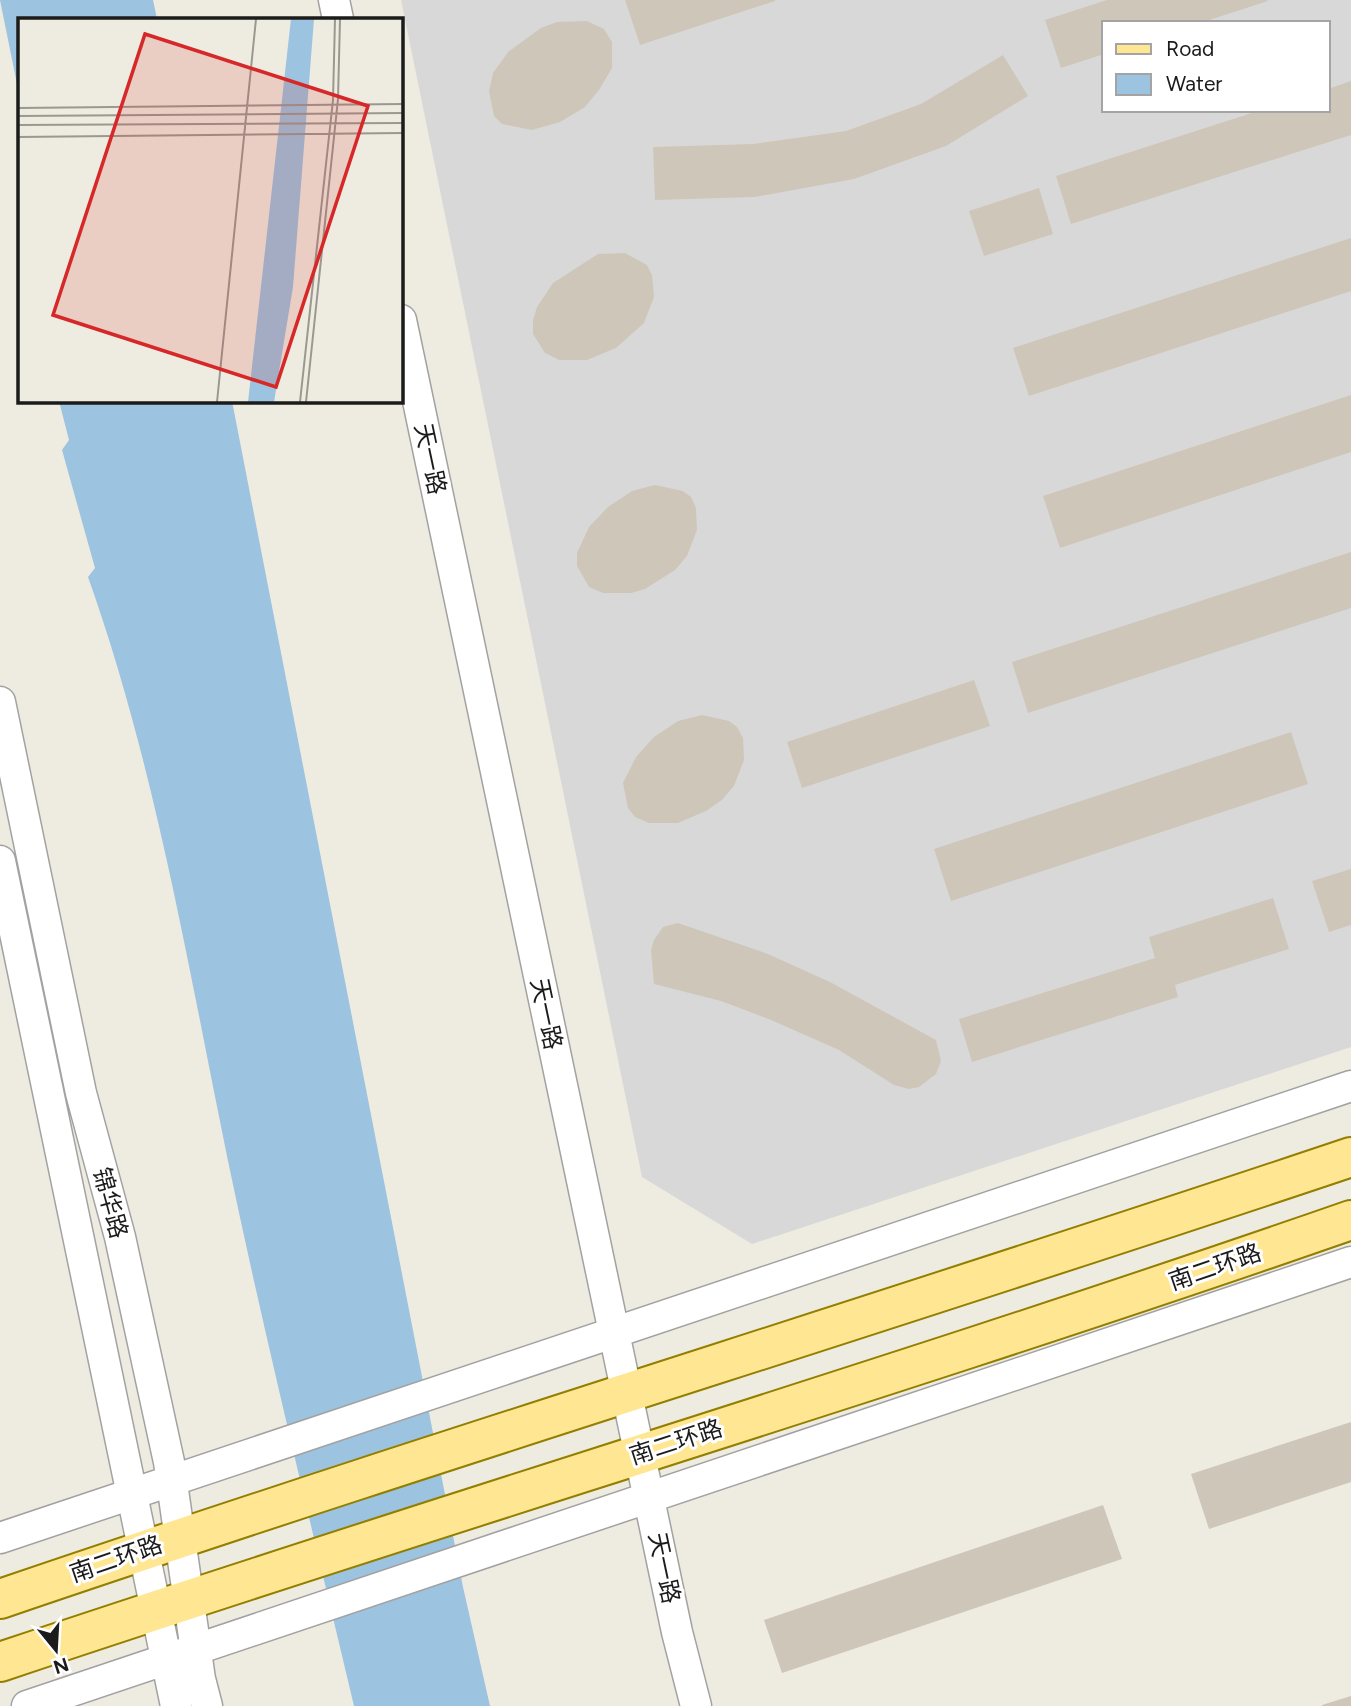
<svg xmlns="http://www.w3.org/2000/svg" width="1351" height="1706" viewBox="0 0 1351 1706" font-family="Figtree,'Noto Sans SC',sans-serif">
	<rect width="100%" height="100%" fill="#eeece0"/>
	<!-- residential -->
	<path fill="#d9d8d8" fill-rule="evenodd" d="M401,0H1351V1047L752,1244L642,1177ZM1104,23H1328V110H1104Z"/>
	<!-- water -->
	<path fill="#9cc3df" d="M0,0H153L157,19H19V94Z
		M59,401H232L463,1587L490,1706H354C311,1524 266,1343 228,1161C188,966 155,765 88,577L95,568L62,450L69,440Z"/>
	<!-- building -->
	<path fill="#cec6b9" d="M625,0H775V1L640,45Z
		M1107,0H1267L1268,1L1200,23H1104V54L1061,68L1045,20Z
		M587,21L604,29L612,42V68L599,90L585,107L560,122L532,130L502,124L494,116L489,91L493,73L508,52L541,28L557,22Z
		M1003,55L1028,96L946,146L854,179L755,197L655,200L653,147L753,144L846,131L921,104Z
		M1351,81V135L1071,224L1056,176L1261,110H1328V89Z
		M1039,188L1053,234L984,256L969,211Z
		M1351,238V291L1029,396L1013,348Z
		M625,253L647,265L652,275L654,297L644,323L616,348L587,360H559L545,353L533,334V320L537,307L553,283L598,254Z
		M1351,395V452L1060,548L1043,496Z
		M655,485L683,491L691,497L696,508L697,530L687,556L675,570L645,589L631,593H603L589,587L577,566V553L589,527L608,507L632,491Z
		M1351,552V608L1028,713L1012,662Z
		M974,680L990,726L802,788L787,742Z
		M702,715L729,721L737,727L743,738L744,760L734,786L722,800L706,811L678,823H649L635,817L628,808L623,783L636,757L654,737L678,721Z
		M1291,732L1308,784L951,901L934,849Z
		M1351,869V925L1329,932L1312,881Z
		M1273,898L1289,949L1175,985L1178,997L972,1062L959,1019L1155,958L1149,937Z
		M678,923L768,954L830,982L936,1040L941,1061L936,1074L919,1087L909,1089L894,1085L839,1050L771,1020L721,1001L654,984L651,950L654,940L663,927Z
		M1351,1422V1482L1209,1529L1191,1474Z
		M1103,1505L1122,1559L782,1673L764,1620Z
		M1351,1696V1706H1322V1705Z"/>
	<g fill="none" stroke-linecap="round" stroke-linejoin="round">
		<defs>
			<path id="minor" d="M334,0L338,19
				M401,320L677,1632L696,1706
				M0,702L81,1093L120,1237L169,1462L200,1679L207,1706
				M0,861L176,1706
				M0,1538L1351,1086
				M27,1706L1351,1262"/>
			<path id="major" d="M0,1599C449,1446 902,1308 1351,1157
				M0,1662C449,1511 903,1376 1351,1220"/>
		</defs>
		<!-- minor casing -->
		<use href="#minor" stroke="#a2a2a2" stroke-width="33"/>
		<!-- major casing -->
		<use href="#major" stroke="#927f00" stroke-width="42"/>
		<!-- minor -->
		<use href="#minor" stroke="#fff" stroke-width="30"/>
		<!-- major -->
		<use href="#major" stroke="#ffe693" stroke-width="38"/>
	</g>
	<g text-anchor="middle" stroke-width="6" stroke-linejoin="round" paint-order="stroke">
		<!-- street labels -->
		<g font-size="24" fill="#1b1b1b" stroke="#fff">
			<text transform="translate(430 459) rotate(78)" y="8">天一路</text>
			<text transform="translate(546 1014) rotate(78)" y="8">天一路</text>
			<text transform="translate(110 1203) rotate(75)" y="8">锦华路</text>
			<text transform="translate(1215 1267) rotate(-19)" y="8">南二环路</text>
			<text transform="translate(676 1442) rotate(-18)" y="8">南二环路</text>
			<text transform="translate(116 1559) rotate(-19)" y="8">南二环路</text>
			<text transform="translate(664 1568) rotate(78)" y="8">天一路</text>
		</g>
	</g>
	<!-- overview -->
	<g transform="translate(18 18)">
		<rect width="385" height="385" fill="#eeece0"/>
		<path d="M273,1H296L275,269L256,384H230Z" fill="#9cc3df"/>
		<path fill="none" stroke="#9a9891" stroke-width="2" d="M0,90L385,86M0,98L385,95M0,107L385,105M0,119L385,115M199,384L238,1M282,384L315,82L317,1M288,384L320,81L322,1"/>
		<path fill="#d62828" fill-opacity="0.15" stroke="#d62828" stroke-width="3.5" d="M127,16L350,88L258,369L35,297Z"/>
		<rect width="385" height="385" fill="none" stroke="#1b1b1b" stroke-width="3.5"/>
	</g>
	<!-- legend -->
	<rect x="1102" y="21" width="228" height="91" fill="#ffffff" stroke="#a4a4a4" stroke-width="2"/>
	<rect x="1116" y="44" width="35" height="10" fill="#ffe693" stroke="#a4a4a4" stroke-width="2"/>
	<text x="1166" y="56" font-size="21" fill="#1b1b1b">Road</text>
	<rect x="1116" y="74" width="35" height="21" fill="#9cc3df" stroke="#a4a4a4" stroke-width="2"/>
	<text x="1166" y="91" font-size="21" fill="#1b1b1b">Water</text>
	<!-- north arrow -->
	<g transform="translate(56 1650) rotate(162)" stroke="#ffffff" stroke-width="5" paint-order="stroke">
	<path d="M0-5L12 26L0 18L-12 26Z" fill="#1b1b1b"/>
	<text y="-10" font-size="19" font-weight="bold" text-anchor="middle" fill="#1b1b1b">N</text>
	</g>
</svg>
